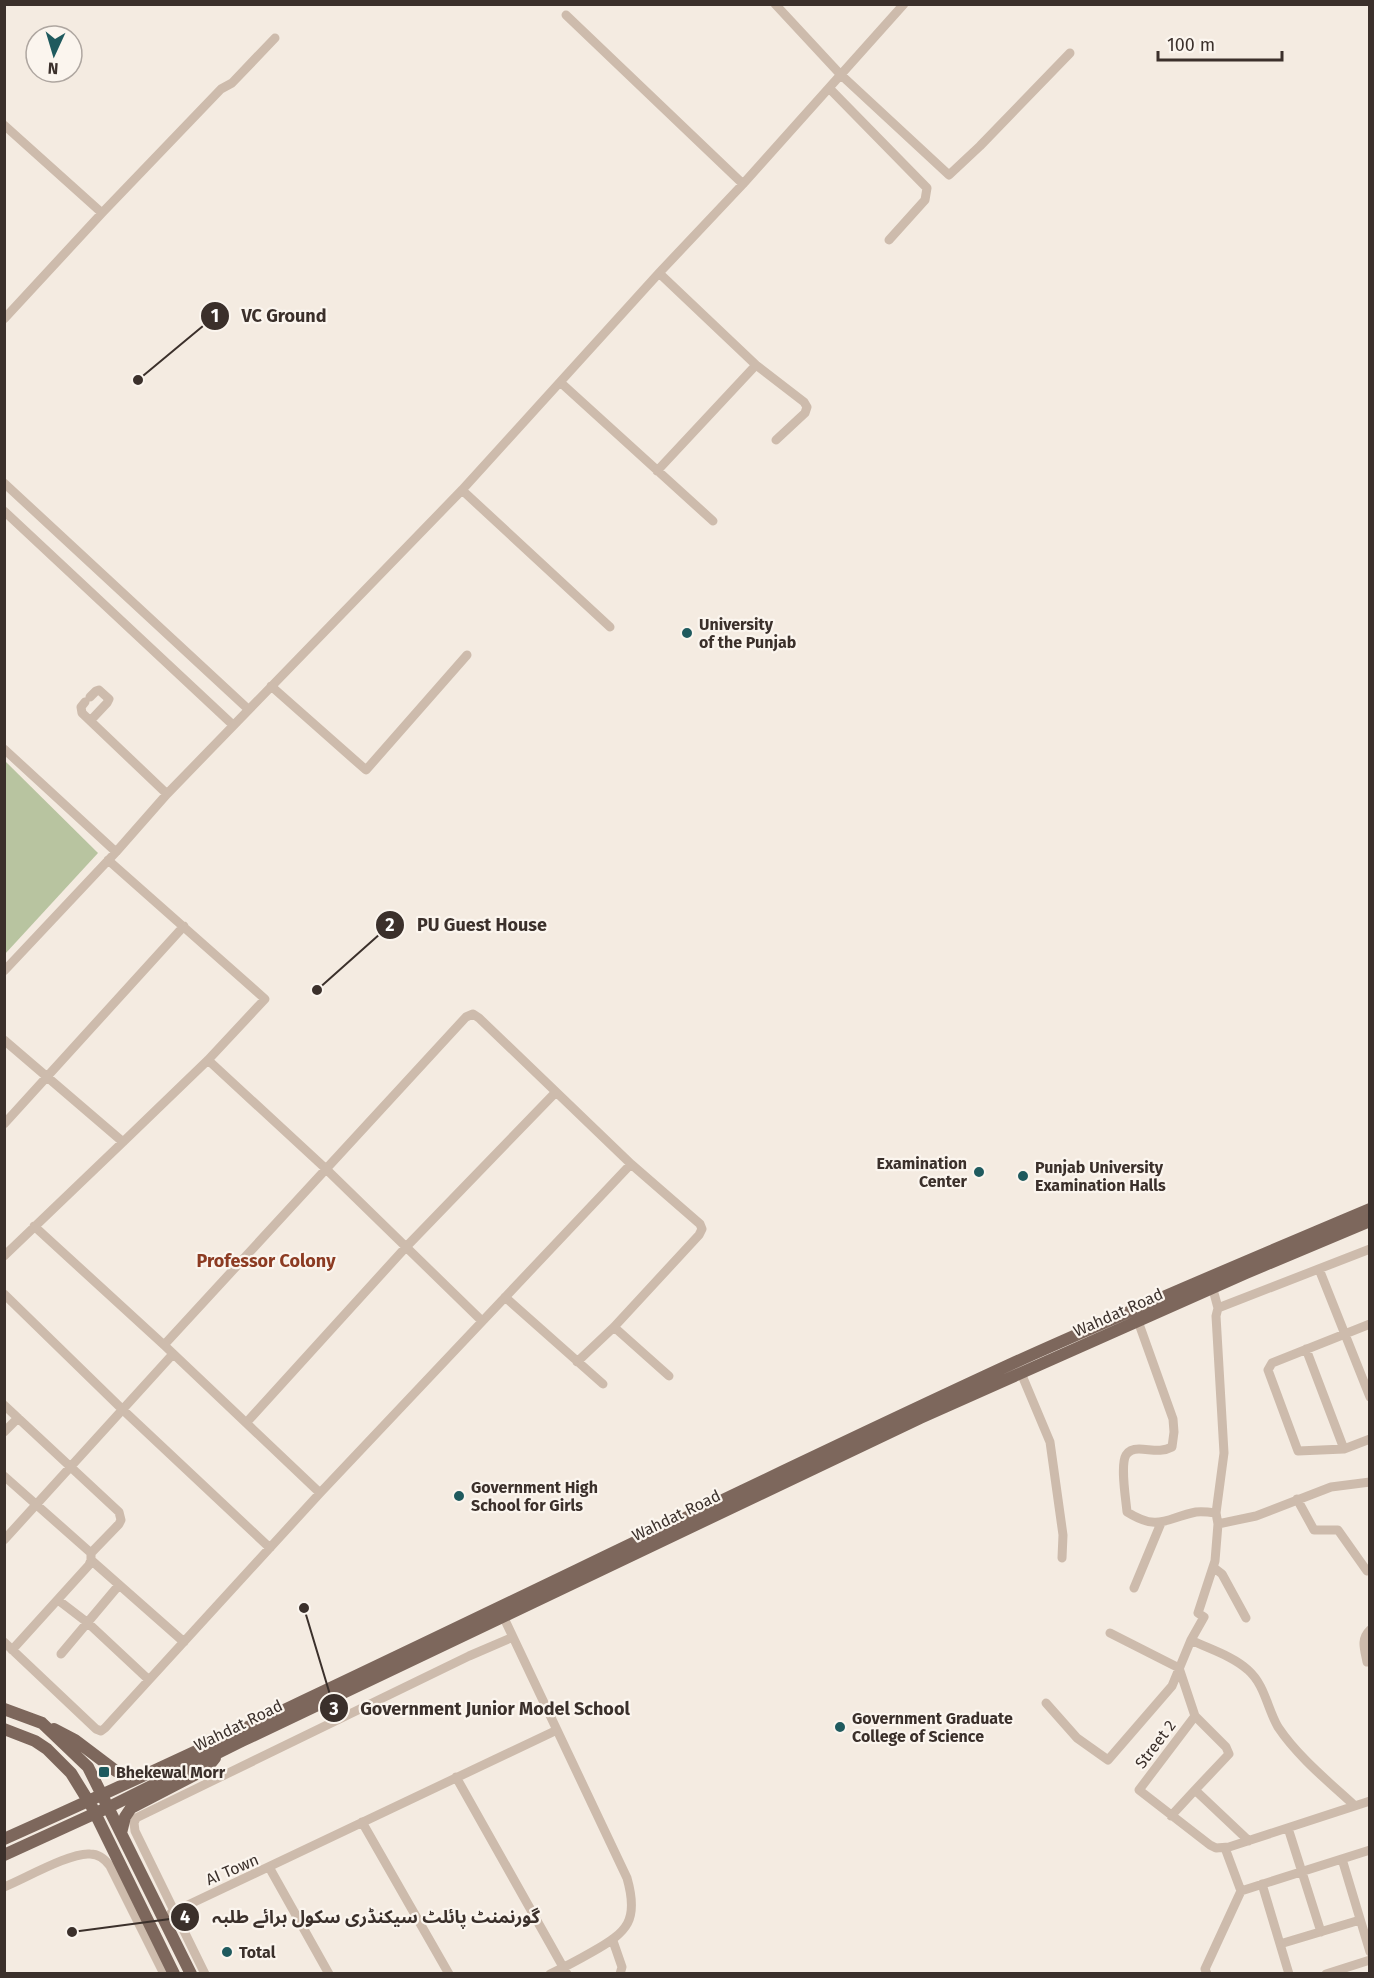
<svg xmlns="http://www.w3.org/2000/svg" width="1374" height="1978" viewBox="0 0 1374 1978" font-family="'Fira Sans','Noto Sans Arabic',sans-serif">
	<rect width="100%" height="100%" fill="#f4ebe1"/>
	<!-- green -->
	<path fill="#b8c4a0" d="M4,760L98,853L5,954H4Z"/>
	<g fill="none" stroke-linecap="round" stroke-linejoin="round">
		<!-- minor -->
		<path stroke="#cdbbac" stroke-width="9" d="M775,4L840,74L949,175L980,146L1070,53
			M566,15L743,184
			M829,88L927,188L925,200L889,240
			M4,125L102,213
			M659,273L756,365L804,402L807,407L805,413L776,440
			M4,319L102,213L221,89L232,83L275,38
			M560,382L713,521
			M657,471L756,365
			M4,483L248,709
			M462,490L610,627
			M4,511L233,725
			M271,686L366,770L467,655
			M90,697L96,691L99,690L109,699L107,703L91,720
			M85,702L81,707L82,713L167,794
			M4,749L116,852
			M108,860L265,999L208,1060L123,1142
			M4,971L116,852L167,794L462,490L659,273L743,184L904,4
			M4,1040L123,1142L4,1256
			M208,1060L325,1168L482,1321
			M4,1124L184,926
			M34,1226L164,1345L320,1493
			M1319,1269L1370,1397
			M4,1294L123,1410L270,1548
			M505,1297L603,1384
			M1218,1308L1370,1249
			M1138,1321L1173,1419L1174,1432L1172,1447C1161,1453 1150,1449 1139,1449C1134,1449 1129,1450 1126,1455C1120,1465 1126,1500 1127,1512C1159,1532 1166,1518 1196,1512C1202,1511 1209,1512 1216,1513
			M1370,1324L1272,1363L1268,1370L1298,1451L1344,1449L1370,1439
			M614,1327L669,1376
			M164,1345L466,1017L473,1014L479,1018L631,1164
			M1306,1349L1344,1449
			M1021,1373L1050,1442L1063,1535L1062,1558
			M4,1405L119,1512L121,1520L119,1524L91,1553
			M246,1423L406,1247L555,1093
			M4,1432L18,1418
			M4,1476L91,1553V1560L89,1565L12,1650
			M1297,1499L1314,1530H1338L1367,1571
			M1218,1524L1256,1516L1331,1487L1370,1482
			M4,1540L173,1354
			M91,1560L184,1642
			M1213,1567L1222,1574L1246,1618
			M1134,1588L1161,1523
			M58,1600L88,1623L149,1680
			M503,1616L627,1878C639,1920 628,1932 592,1952C578,1960 565,1967 550,1974
			M1110,1633L1179,1668L1195,1716L1226,1747L1229,1754L1195,1790L1249,1841
			M1191,1640C1209,1649 1233,1656 1248,1670C1265,1685 1267,1708 1278,1727C1298,1757 1329,1782 1355,1806
			M4,1642L96,1729L101,1731L105,1728L320,1493L631,1164L700,1224L702,1229L699,1235L614,1327L577,1362
			M61,1654L119,1585
			M1367,1662C1365,1650 1360,1640 1370,1630
			M1046,1703L1077,1738L1108,1760L1172,1686L1191,1640L1204,1617L1198,1613L1215,1561L1218,1524L1216,1513L1224,1453L1216,1316L1218,1308L1211,1282
			M1195,1716L1139,1790L1210,1845L1216,1848L1229,1847L1370,1801
			M456,1777L567,1974
			M1171,1816L1195,1790
			M362,1822L449,1974
			M1288,1828L1321,1932
			M1225,1848L1241,1891
			M1342,1859L1370,1952
			M269,1867L329,1974
			M1262,1884L1289,1974
			M4,1887C24,1879 71,1852 90,1854C98,1854 105,1859 110,1866L164,1974
			M171,1913L557,1730
			M613,1941L622,1967L620,1974
			M1280,1944L1360,1920
			M205,1974L135,1831L134,1823L136,1818L469,1656L513,1637
			M1207,1974L1205,1969L1241,1891L1370,1850
			M1326,1974L1370,1960"/>
		<!-- major -->
		<path stroke="#7d675c" stroke-width="12" d="M4,1709L42,1723L88,1767L191,1974
			M4,1729L35,1741L47,1749L71,1773L92,1807L174,1974
			M54,1729L75,1740L116,1771L142,1776
			M121,1833L125,1817L131,1808L206,1769L215,1758
			M4,1839C342,1688 673,1520 1009,1365C1128,1311 1249,1260 1370,1209
			M4,1855L109,1807L242,1741L920,1418L1246,1273L1370,1221"/>
	</g>
	<!-- markers -->
	<g fill="#1f5a5e" stroke="#fbf5ee" stroke-width="2">
		<circle cx="687" cy="633" r="6"/>
		<circle cx="979" cy="1172" r="6"/>
		<circle cx="1023" cy="1176" r="6"/>
		<circle cx="459" cy="1496" r="6"/>
		<circle cx="840" cy="1727" r="6"/>
		<rect x="98" y="1766" width="12" height="12" rx="3"/>
		<circle cx="227" cy="1952" r="6"/>
	</g>
	<g text-anchor="middle" stroke-width="4.5" stroke-linejoin="round" paint-order="stroke">
		<!-- poi labels -->
		<g font-size="16" font-weight="bold" fill="#3b302b" stroke="#fbf5ee" text-anchor="start">
			<text x="699" y="630">University<tspan x="699" dy="18">of the Punjab</tspan></text>
			<text x="967" y="1169" text-anchor="end">Examination<tspan x="967" dy="18">Center</tspan></text>
			<text x="1035" y="1173">Punjab University<tspan x="1035" dy="18">Examination Halls</tspan></text>
			<text x="471" y="1493">Government High<tspan x="471" dy="18">School for Girls</tspan></text>
			<text x="852" y="1724">Government Graduate<tspan x="852" dy="18">College of Science</tspan></text>
			<text x="116" y="1778">Bhekewal Morr</text>
			<text x="239" y="1958">Total</text>
		</g>
		<!-- street labels -->
		<g font-size="16" fill="#3b302b" stroke="#fbf5ee">
			<text transform="translate(1118 1312) rotate(-24)" y="6">Wahdat Road</text>
			<text transform="translate(676 1515) rotate(-26)" y="6">Wahdat Road</text>
			<text transform="translate(238 1725) rotate(-26)" y="6">Wahdat Road</text>
			<text transform="translate(1155 1744) rotate(-53)" y="6">Street 2</text>
			<text transform="translate(232 1869) rotate(-23)" y="6">AI Town</text>
		</g>
		<!-- neighbourhood labels -->
		<g font-size="18" font-weight="bold" fill="#8c3b22" stroke="#fbf5ee">
			<text x="266" y="1267">Professor Colony</text>
		</g>
	</g>
	<!-- callouts -->
	<path fill="none" stroke="#3b302b" stroke-width="2" d="M138 380L215 316M317 990L390 925M304 1608L334 1708M72 1932L185 1917"/>
	<g fill="#3b302b" stroke="#fbf5ee" stroke-width="2">
		<circle cx="138" cy="380" r="6"/>
		<circle cx="317" cy="990" r="6"/>
		<circle cx="304" cy="1608" r="6"/>
		<circle cx="72" cy="1932" r="6"/>
		<circle cx="215" cy="316" r="15"/>
		<circle cx="390" cy="925" r="15"/>
		<circle cx="334" cy="1708" r="15"/>
		<circle cx="185" cy="1917" r="15"/>
	</g>
	<g font-size="18" text-anchor="middle" font-weight="bold" fill="#fff">
		<text x="215" y="322">1</text>
		<text x="390" y="931">2</text>
		<text x="334" y="1715">3</text>
		<text x="185" y="1923">4</text>
	</g>
	<g font-size="18" text-anchor="middle" font-weight="bold" fill="#3b302b" stroke="#fbf5ee" stroke-width="4.5" stroke-linejoin="round" paint-order="stroke">
		<text x="284" y="322">VC Ground</text>
		<text x="482" y="931">PU Guest House</text>
		<text x="495" y="1715">Government Junior Model School</text>
		<text x="376" y="1923">گورنمنٹ پائلٹ سیکنڈری سکول برائے طلبہ</text>
	</g>
	<!-- border -->
	<rect width="1374" height="1978" fill="none" stroke="#3b302b" stroke-width="12"/>
	<!-- north arrow -->
	<g transform="translate(54 54) rotate(184)"><circle r="28" fill="#fbf5ee" stroke="#aea6a0" stroke-width="1.5"/>
	<path d="M0-4.5L10 22L0 15L-10 22Z" fill="#1f5a5e"/>
	<text y="-9" font-size="16" font-weight="bold" text-anchor="middle" fill="#3b302b">N</text>
	</g>
	<!-- scale -->
	<path d="M1158 51v9h124v-9" fill="none" stroke="#3b302b" stroke-width="3"/>
	<text x="1167" y="51" font-size="18" fill="#3b302b" stroke="#fbf5ee" stroke-width="4.5" paint-order="stroke">100 m</text>
</svg>
